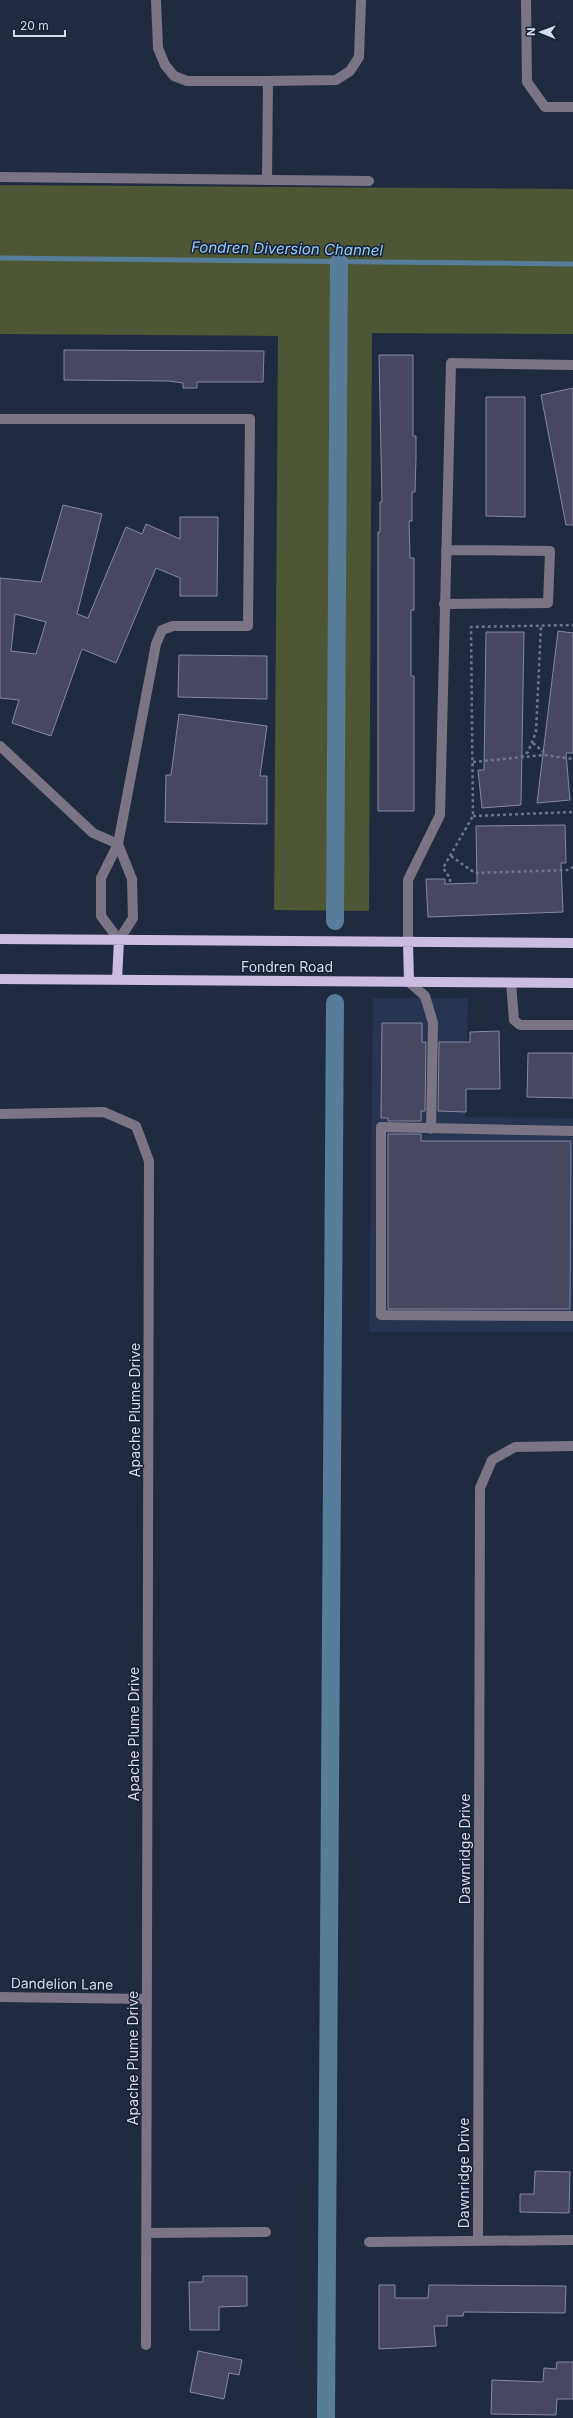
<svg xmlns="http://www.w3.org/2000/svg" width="573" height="2418" viewBox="0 0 573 2418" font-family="Inter,sans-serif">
	<rect width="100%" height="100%" fill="#212b40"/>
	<!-- built -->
	<path fill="#283550" d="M373,998H468L465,1117L573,1118V1332H369Z"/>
	<!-- green -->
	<path fill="#4d5635" d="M0,185L573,189V334L372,333L369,911L274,910L278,336L0,334Z"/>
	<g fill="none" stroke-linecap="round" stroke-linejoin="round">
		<!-- stream -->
		<path stroke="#587d98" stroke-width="5" d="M0,258L573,264"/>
		<!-- canal -->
		<path stroke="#587d98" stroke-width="18" d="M335,921L339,262
			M326,2418L335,1003"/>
	</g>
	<!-- building -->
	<path fill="#474760" stroke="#8787a3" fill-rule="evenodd" d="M64,350L264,351L263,382H197V388H183V383L169,381L64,380Z
		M379,355H413V436H416V458L415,492H412V521H409L410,558H414V610H411V676H414V811H378V532H380V502H382Z
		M573,388V525H566L541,395Z
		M486,397H525V517L486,516Z
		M63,505L102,514L77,614L88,618L126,527L142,534L146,524L180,539V517H218L217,596H180V578L156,568L116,663L82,649L51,736L12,723L19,700L0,698V578L41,582ZM15,614L46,622L36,654L11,651Z
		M558,631L573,633V753H566L570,800L537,803Z
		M486,632H524L521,805L482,808L478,770H484Z
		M179,655L267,656V699L178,697Z
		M179,714L267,726L260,776H267V824L165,822L166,775H171Z
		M565,825L566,863H561L563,912L428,917L426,879H445V884L477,883L476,826Z
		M382,1023H422V1042H426L425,1111H421V1121H388V1118H381Z
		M499,1031L500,1089H466V1112L438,1111L439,1042H470V1032Z
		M528,1053H573V1098L527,1097Z
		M388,1134H421V1141H571L570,1309H388Z
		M535,2171L570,2172L569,2213L520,2212V2194H534Z
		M203,2276H247V2306L219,2307V2330H190L189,2282H203Z
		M379,2285H395V2298H428L429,2285L566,2286L565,2313L464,2312L463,2316H447V2326H434L436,2346L379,2349Z
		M198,2351L242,2360L239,2375L229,2373L224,2399L190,2392Z
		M557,2362H573V2399H557L556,2415L491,2414L492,2380L543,2382L544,2368L556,2369Z"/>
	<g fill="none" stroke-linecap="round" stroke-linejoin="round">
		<!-- path -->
		<path stroke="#6e7789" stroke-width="2.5" stroke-dasharray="3 3" stroke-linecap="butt" d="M533,743L547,755
			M521,757L528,752L536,732L541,625
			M473,762L544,755L573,759
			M473,816L573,812
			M451,856L475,873L569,870L573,867
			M450,882V878L443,868L473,816L471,627L573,625"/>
		<!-- minor -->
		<path stroke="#7b7485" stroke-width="10" d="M156,0L158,48L165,65L174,76L187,81H268L336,80L350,71L359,57L361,0
			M526,0L527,82L545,107H573
			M0,177L369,181
			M267,180L268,81
			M0,419H250L248,626H173L162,630L156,644L118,844L101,878V916L119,940L133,918L132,879L118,844L93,833L0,746
			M444,604L548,603L550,551L446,550
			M408,942V880L440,815L451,363L573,365
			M409,982L425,996L433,1023L431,1129
			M511,983L514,1020L520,1025H573
			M0,1114L104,1112L136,1126L149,1161L146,2345
			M573,1131L381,1127V1315L573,1316
			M0,1997L147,1999
			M147,2233L266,2232
			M478,2241L480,1488L492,1460L515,1447L573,1446
			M369,2242L573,2240"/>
		<!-- major -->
		<path stroke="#cbbddf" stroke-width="10" d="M0,939L573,943
			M408,942L409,982
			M0,979L573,983
			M117,980L119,940"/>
	</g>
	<g text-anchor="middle" stroke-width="3" stroke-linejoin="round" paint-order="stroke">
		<!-- street labels -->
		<g font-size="14" fill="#d5dcea" stroke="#182136">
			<text x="287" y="972">Fondren Road</text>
			<text transform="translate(135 1410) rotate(-90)" y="5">Apache Plume Drive</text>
			<text transform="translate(134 1734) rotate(-90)" y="5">Apache Plume Drive</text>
			<text transform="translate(465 1849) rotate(-90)" y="5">Dawnridge Drive</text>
			<text transform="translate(62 1984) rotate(1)" y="5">Dandelion Lane</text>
			<text transform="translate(133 2058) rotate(-90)" y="5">Apache Plume Drive</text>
			<text transform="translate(464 2173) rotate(-90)" y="5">Dawnridge Drive</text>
		</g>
		<!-- water labels -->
		<g font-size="15" font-style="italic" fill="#8fcdfa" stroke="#182136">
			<text transform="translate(287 249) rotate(1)" y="5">Fondren Diversion Channel</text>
		</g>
	</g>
	<!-- north arrow -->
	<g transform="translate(541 32) rotate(271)" stroke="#182136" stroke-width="3" paint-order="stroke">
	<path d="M0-3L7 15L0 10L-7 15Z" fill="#d5dcea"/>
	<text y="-6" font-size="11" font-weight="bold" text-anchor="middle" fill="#d5dcea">N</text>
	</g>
	<!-- scale -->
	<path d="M14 30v6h51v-6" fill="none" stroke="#d5dcea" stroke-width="2"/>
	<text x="20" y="30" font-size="12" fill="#d5dcea" stroke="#182136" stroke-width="3" paint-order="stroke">20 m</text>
</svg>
